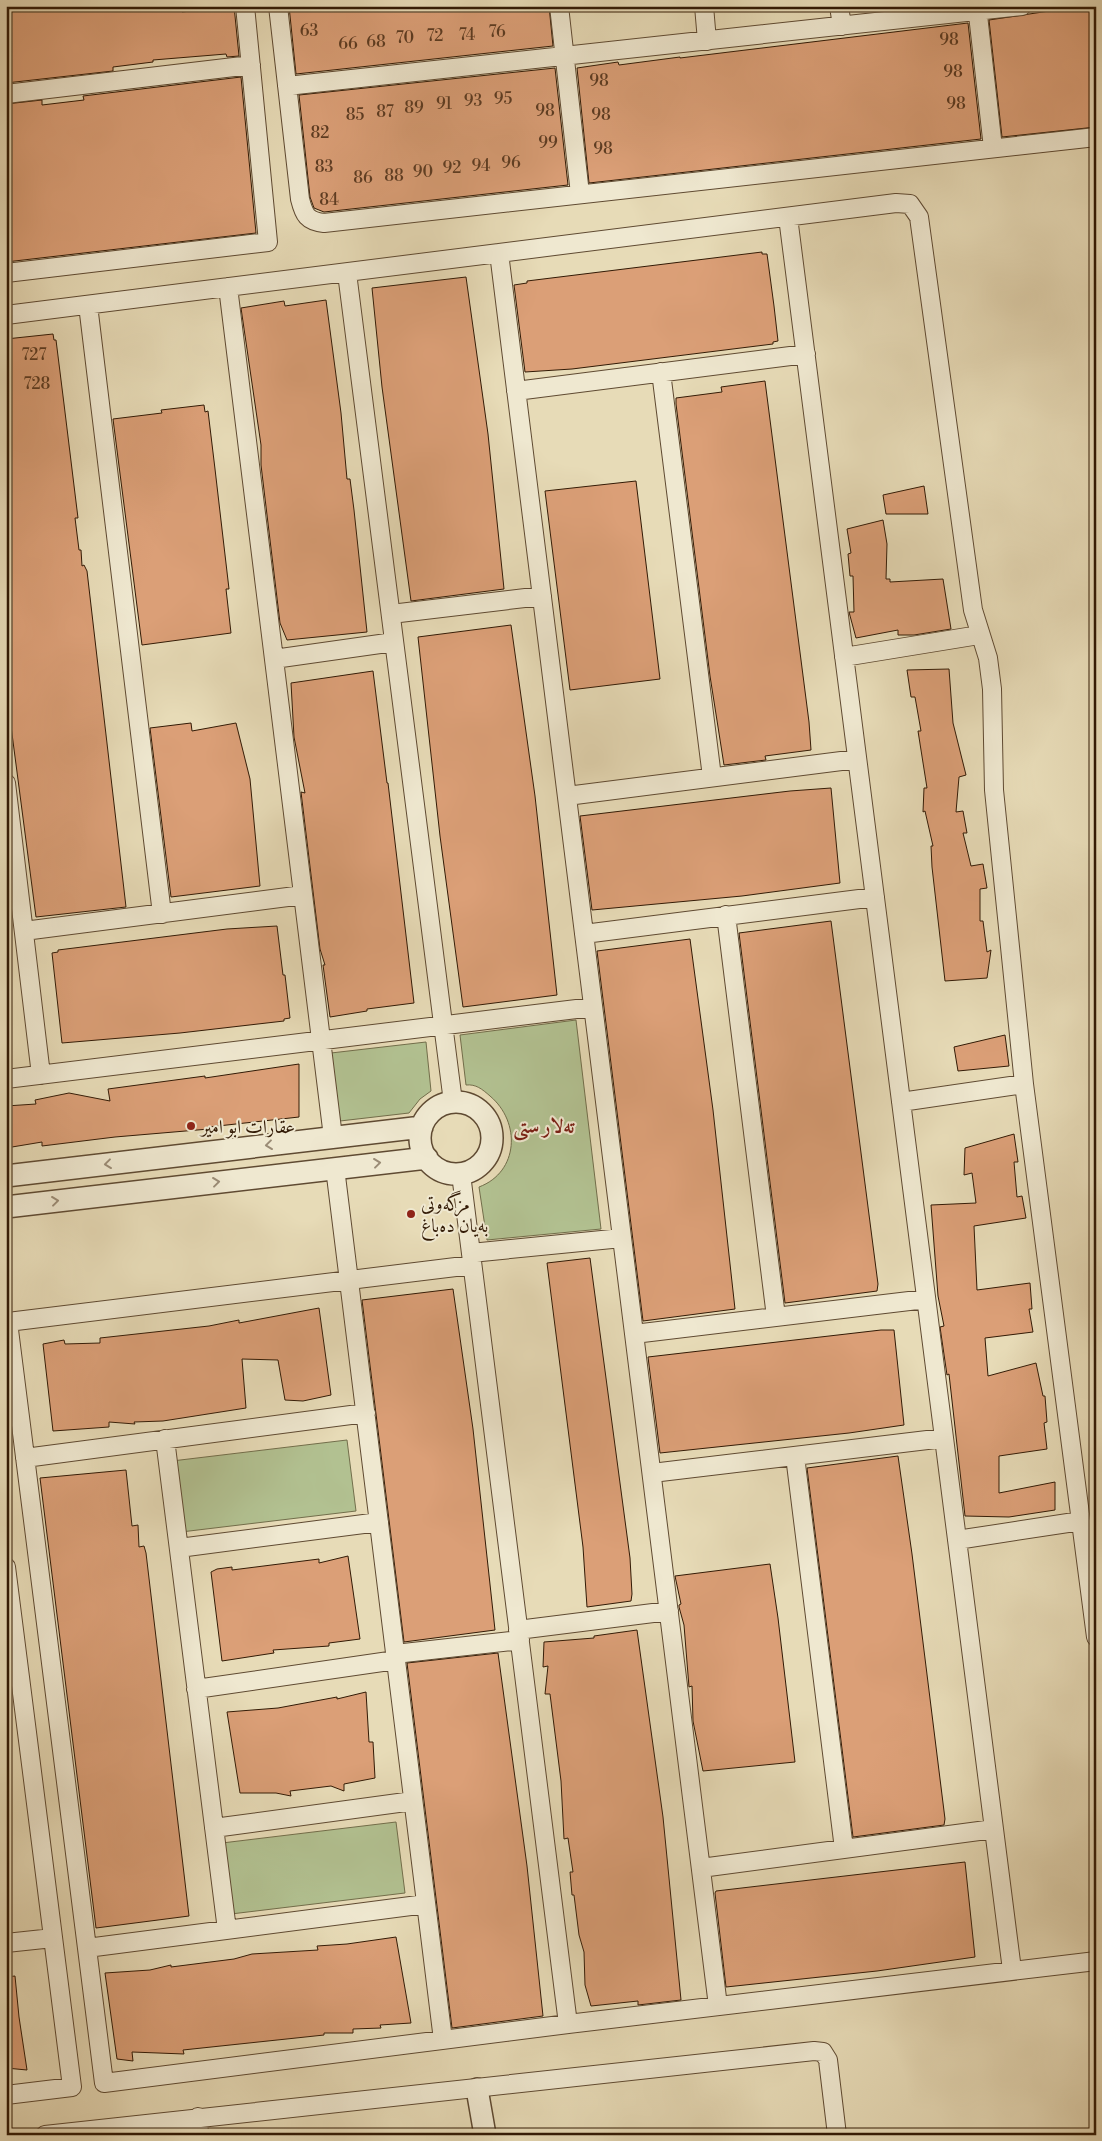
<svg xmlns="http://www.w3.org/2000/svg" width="1102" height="2141" viewBox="0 0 1102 2141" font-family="'Libre Bodoni',Amiri,serif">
	<rect width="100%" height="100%" fill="#e7dbb7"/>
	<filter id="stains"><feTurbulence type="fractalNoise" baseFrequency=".004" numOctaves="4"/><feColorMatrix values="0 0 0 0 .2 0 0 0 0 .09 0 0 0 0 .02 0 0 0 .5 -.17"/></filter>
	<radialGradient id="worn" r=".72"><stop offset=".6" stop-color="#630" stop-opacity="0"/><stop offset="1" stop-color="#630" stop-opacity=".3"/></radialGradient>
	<!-- green -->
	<path fill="#b2c191" stroke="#726e4b" d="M576,1020L601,1229L487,1240L479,1187C519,1172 521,1122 490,1096C482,1089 476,1084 466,1085L460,1035Z
		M426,1042L431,1091L420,1099L409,1113L340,1121L331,1053Z
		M347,1440L356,1511L181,1532L172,1461Z
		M396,1822L405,1893L231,1914L222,1843Z"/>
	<!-- building -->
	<path fill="#db9f77" stroke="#321a05" d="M6,6H182V12L234,6L239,56L227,57L226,54L153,60V62L113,67V71L6,83Z
		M289,6H549L553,46L296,74Z
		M1083,6H1096V127L1002,137L989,20Z
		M968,23L981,139L589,183L577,68L618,62L619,65L680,57V58Z
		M555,68L568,185L324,212L314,208L310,197L299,95Z
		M241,77L256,233L6,262V104L42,100V105L84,100L83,96Z
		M762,252V254H767L774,306L778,341L773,342V344L572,369L525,372L514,285L527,283V281Z
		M466,277L488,434L504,589L411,601L382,387L372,288Z
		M326,300L341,413L347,479H350L354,510L367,632L287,640L280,623L261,465V445L241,308L284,301L285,306Z
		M53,334L54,340H56L64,404L78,518H75L79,550H81L82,566L84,565L87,571L126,907L36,917L6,688V339Z
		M765,381L809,722L811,750L765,756L766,760L724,765L710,676L676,404V398L722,392L721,387Z
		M204,405L205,412L208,411L215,469L229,589H226L231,633L142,645L113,419L162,413L161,410Z
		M636,481L660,679L570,690L545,491Z
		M924,486L928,514H886L883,495Z
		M883,520L887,544L886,579H890V582L943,579L951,629L914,635H898V630L856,638L849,612H854L853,576H850L848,554L851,553L847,529Z
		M511,625L535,796L557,995L463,1007L440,836L418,637Z
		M949,669L953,723L966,775L959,777L956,812L963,811L967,833H963L971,866L983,864L987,888L980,889V921H983L987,952L991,950L987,978L945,981L932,867L931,846H933L925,811L923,812L924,788H927L918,731H921L915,697H911L907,670Z
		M373,671L387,783H388L414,1003L367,1009V1011L330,1017L323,965H325L320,949L301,792L305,793L294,737L291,683Z
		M191,723L192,731L236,723L250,779L260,886L171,897L150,728Z
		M831,788L840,883L742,896L592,910L580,816L790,791Z
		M831,921L878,1284L877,1291L785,1303L739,933Z
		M277,926L283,975H285L290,1018L284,1019V1021L180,1033L62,1043L52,953L58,952V950L227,929Z
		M690,939L713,1110L735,1309L643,1321L597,951Z
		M1005,1035L1009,1066L958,1071L954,1047Z
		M299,1064V1117L209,1127V1129L115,1137L42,1146V1142L6,1148V1106L36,1104L35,1100L69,1093L110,1101L108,1089L205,1076V1078Z
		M1014,1134L1018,1162H1014L1017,1197L1022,1196L1026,1218L974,1226L977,1290L1030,1283L1032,1309H1029L1033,1332L985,1338L988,1376L1036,1363L1043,1396H1045L1047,1422L1044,1423L1047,1449L999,1456V1493L1055,1482V1510L1009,1517L965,1516L949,1374L947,1375L940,1327L944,1326L938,1296L931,1205L976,1203L972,1173L964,1175L965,1148Z
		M590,1258L630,1558L632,1594L631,1601L587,1607L583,1547L547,1263Z
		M453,1289L473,1429L495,1630L404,1642L362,1300Z
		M319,1308L331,1395L303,1401L285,1400L278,1360L242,1359L246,1408L163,1421L134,1422L135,1424L109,1422V1427L53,1431L43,1344L64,1340L65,1344L100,1343V1338L209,1326L239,1320V1323Z
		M881,1330H894L904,1425L849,1433L660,1453L648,1357Z
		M898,1456L912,1554L945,1819L944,1825L853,1837L807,1468Z
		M126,1470L132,1526L138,1525L139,1547L144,1546L146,1553L189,1916L96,1928L40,1478Z
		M348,1556L360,1639L329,1643V1646L273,1650L274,1653L222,1661L211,1572L217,1569L232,1567V1570L319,1559V1563Z
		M770,1564L778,1618L795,1762L703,1771L693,1721L692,1686L689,1687L684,1625L679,1607V1605L681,1604L675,1576Z
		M637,1630L663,1817L681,2000L638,2005V2001L591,2006L585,1985L584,1952L579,1935L574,1895H572L570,1872H573L568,1838L564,1839L561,1781L550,1694H545L548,1666L543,1667L544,1642L594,1638V1636Z
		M498,1653L527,1866L543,2016L452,2028L407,1663Z
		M366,1692L369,1742H373L375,1778L344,1784V1791L331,1786L290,1791L291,1796L276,1793H240L227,1712L278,1708L337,1697V1699Z
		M965,1862L975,1957L877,1971L726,1987L715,1893L716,1891Z
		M396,1937L411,2023L380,2025L381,2028L353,2029V2033H324V2035L296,2038L183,2050L184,2054L132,2052L133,2061L117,2059L105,1973L150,1970L171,1965V1967L234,1959L252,1954L318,1950L317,1946L347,1944Z
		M15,1976L19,2017L27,2070L6,2068V1977Z"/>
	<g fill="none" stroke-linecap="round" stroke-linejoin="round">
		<defs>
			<path id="minor" d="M278,6L300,199C304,215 307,221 324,223L1096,137
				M559,6L580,194
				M704,6L707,41
				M839,6L842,26
				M977,6L993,148
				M287,86L1022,6
				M6,94L251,65
				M788,217L1012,1970
				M499,253L718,2006
				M6,273L268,242L245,6
				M347,273L453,1102
				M228,287L333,1137
				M88,305L162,914
				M6,315L896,203L910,204L919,217L973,610L988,658L992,689L994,790L1024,1084L1096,1637
				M661,372L712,777
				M516,391L806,354
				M391,614L542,596
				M844,657L979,635
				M274,659L394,642
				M6,783L41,1075
				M567,796L857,759
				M726,915L776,1317
				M24,931L303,895
				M584,934L875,897
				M6,1079L593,1007
				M901,1102L1024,1084
				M335,1168L443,2040
				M461,1174L568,2024
				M471,1253L622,1238
				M472,1265L8,1322L104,2083L568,2024L1096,1961
				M634,1334L926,1299
				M165,1439L227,1930
				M795,1456L844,1849
				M25,1458L366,1413
				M652,1473L944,1438
				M957,1540L1081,1521
				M179,1548L379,1522
				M6,1567L72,2087L6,2095
				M518,1630L669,1611
				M395,1654L520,1640
				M196,1689L396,1660
				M214,1828L413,1801
				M701,1868L994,1829
				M6,1943L53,1938
				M87,1948L426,1904
				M198,2117L199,2135
				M45,2135L814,2051L823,2052L828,2060L837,2135"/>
			<path id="tertiary" d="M420 1138a36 36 0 1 1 72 0a36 36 0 1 1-72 0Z
				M6,1176L422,1127
				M6,1207L427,1158
				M477,2089L485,2135"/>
		</defs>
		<!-- minor casing -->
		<use href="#minor" stroke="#5f4a32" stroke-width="20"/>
		<!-- tertiary casing -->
		<use href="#tertiary" stroke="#5f4a32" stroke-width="24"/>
		<!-- minor -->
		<use href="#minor" stroke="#efe8d0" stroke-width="18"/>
		<!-- tertiary -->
		<use href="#tertiary" stroke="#efe8d0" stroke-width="21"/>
	</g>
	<!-- one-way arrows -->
	<defs><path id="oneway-chevron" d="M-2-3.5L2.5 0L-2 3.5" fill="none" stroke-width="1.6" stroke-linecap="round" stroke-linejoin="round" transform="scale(1.25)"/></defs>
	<g stroke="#9a8b75">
		<use href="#oneway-chevron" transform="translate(269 1145) rotate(173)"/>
		<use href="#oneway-chevron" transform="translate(377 1163) rotate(-7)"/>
		<use href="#oneway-chevron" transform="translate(108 1164) rotate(173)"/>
		<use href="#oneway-chevron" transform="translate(216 1182) rotate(-7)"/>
		<use href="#oneway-chevron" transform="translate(55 1201) rotate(-7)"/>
	</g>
	<!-- markers -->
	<g fill="#8f2418" stroke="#efe8d0" stroke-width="2">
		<circle cx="191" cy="1126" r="5"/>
		<circle cx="411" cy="1214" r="5"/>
	</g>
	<g text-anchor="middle" stroke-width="4" stroke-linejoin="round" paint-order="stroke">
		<!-- number labels -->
		<g font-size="16" fill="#5c3b22">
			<text x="309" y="36">63</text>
			<text x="497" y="37">76</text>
			<text x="467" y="40">74</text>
			<text x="435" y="41">72</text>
			<text x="405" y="43">70</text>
			<text x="949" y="45">98</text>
			<text x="376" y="47">68</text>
			<text x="348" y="49">66</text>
			<text x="953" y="77">98</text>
			<text x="599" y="86">98</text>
			<text x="503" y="104">95</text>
			<text x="473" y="106">93</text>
			<text x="444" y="109">91</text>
			<text x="956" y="109">98</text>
			<text x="414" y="113">89</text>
			<text x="545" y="116">98</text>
			<text x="385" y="117">87</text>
			<text x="355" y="120">85</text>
			<text x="601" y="120">98</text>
			<text x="320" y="138">82</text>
			<text x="548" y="148">99</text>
			<text x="603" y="154">98</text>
			<text x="511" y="168">96</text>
			<text x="481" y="171">94</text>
			<text x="324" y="172">83</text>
			<text x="452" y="173">92</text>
			<text x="423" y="177">90</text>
			<text x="394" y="181">88</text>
			<text x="363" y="183">86</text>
			<text x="329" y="205">84</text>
			<text x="34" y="360">727</text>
			<text x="37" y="389">728</text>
		</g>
		<!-- poi labels -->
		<g font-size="19" fill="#321a05" stroke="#efe8d0" text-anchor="start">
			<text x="201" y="1133">عقارات ابو امير</text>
			<text x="421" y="1210">مزگەوتی<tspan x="421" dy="22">بەیان دەباغ</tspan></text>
		</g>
		<!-- neighbourhood labels -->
		<g font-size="20" font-weight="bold" fill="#7a1f14" stroke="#efe8d0">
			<text x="544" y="1133">ته‌لار ستی</text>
		</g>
	</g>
	<!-- margin -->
	<rect width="1102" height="2141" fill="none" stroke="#e7dbb7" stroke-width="25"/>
	<rect x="8" y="8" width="1087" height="2126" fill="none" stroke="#321a05" stroke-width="2.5"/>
	<rect x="12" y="12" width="1077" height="2116" fill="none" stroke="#321a05"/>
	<rect width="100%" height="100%" filter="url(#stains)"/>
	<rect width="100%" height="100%" fill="url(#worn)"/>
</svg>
